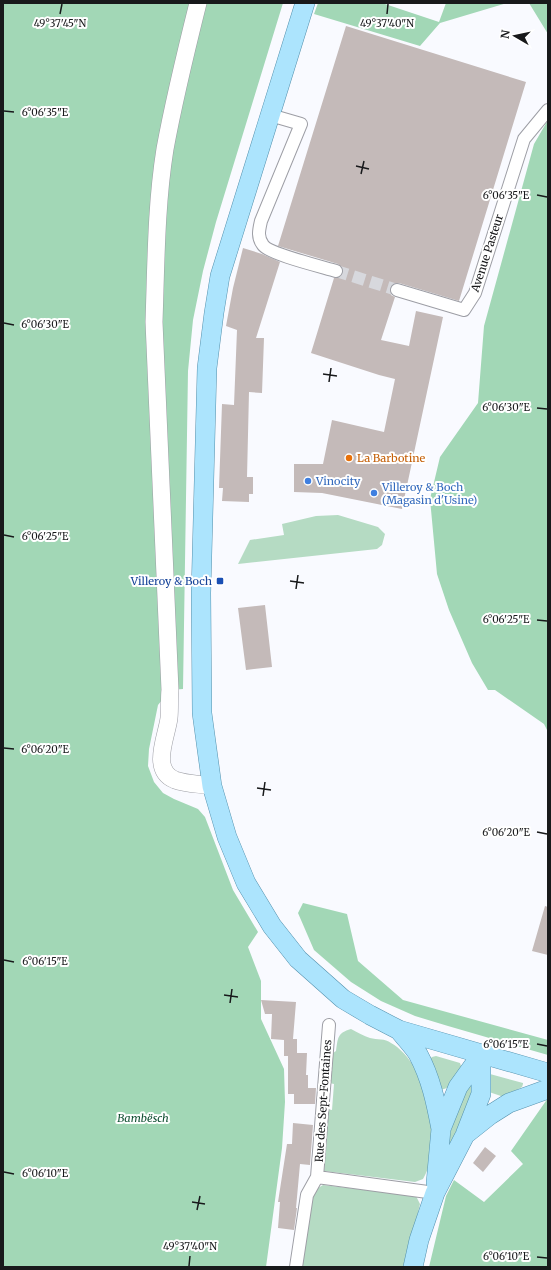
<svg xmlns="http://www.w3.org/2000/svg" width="551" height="1270" viewBox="0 0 551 1270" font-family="Merriweather,serif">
	<rect width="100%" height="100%" fill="#f9faff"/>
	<!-- green -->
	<path fill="#b5dbc3" d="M338,515L378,527L385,534L382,545L377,549L238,564L250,540L284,535L282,524L316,516Z
		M351,1029C357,1032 364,1036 370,1038C377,1040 385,1038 391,1043C400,1048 409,1058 414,1067C429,1096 441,1150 423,1179L415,1182L324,1171L327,1139L324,1138L327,1109L332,1110L334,1084L329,1083L330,1055L336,1051C338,1038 337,1033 351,1029Z
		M436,1056L460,1063L462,1069C457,1075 450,1091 441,1089L430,1059L432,1057Z
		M490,1074L523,1083V1084L522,1087L504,1097L489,1092Z
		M472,1079L475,1088L446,1155C450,1132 458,1097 472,1079Z
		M323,1185L416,1196L420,1204L405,1267H302L313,1196L318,1188Z"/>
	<!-- forest -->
	<path fill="#a2d7b6" d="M3,3H283L216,222L203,271L193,320L188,371L183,689L170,690L158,705L149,749L148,766L154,782L163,793L174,799L198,809L205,817L233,890L258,932L248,947L261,981V1019L284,1069L285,1102L282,1148L266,1267H3Z
		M318,3H382L439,22L446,3H507L440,23L420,46L314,14Z
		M529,3H548V34Z
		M548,120V732L544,724L495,690H488L472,663L449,610L437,574L430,499L440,457L478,403L484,326L534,144Z
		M303,903L347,914L358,961L403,1000L548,1040V1055L448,1026L415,1016L381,1001L351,982L314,950L298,913Z
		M548,1098V1267H429L446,1196L454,1180L484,1202L523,1164L511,1151Z"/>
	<!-- building -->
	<path fill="#c4bab9" d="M346,26L526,82L459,301L399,283L392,284L390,288L391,295L395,297L381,340L409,346L416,311L443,317L402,509L322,493L294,492V464H323L332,420L384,432L395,379L379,375L311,353L334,278H338L341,276L343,273V269L338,264L278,246Z
		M243,248L262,254L280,262L256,338H264L262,393L249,392L247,477H253V494H249V502L222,501L223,488H219L222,404L234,405L237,330L226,326L233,288Z
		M265,605L272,667L246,670L238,608Z
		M545,906L548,907V955L532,951Z
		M261,1000L296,1002L293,1039H297V1053H307L306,1075H308V1088H316L315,1104H294V1094H288V1056H284V1040L271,1039L272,1014H265Z
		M293,1123L313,1125L310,1165L300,1164L296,1208H297L294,1230L278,1228L280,1202H278L287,1144H292Z
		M485,1147L496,1156L483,1172L473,1163Z"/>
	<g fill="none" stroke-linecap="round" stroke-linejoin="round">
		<!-- street-tunnel -->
		<path stroke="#d7d8dd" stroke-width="12" stroke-dasharray="12 6" stroke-linecap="butt" d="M336,271L397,290"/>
		<defs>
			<path id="street" d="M270,115L301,124L261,221C259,230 257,237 263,245C269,254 323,267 336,271
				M397,290L464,310L475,293L524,139L548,110
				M317,1177L435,1193
				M296,1267L307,1195L317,1177L329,1025"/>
			<path id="secondary" d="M198,3C186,51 174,100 165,149C156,205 156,264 154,322L170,690C169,699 170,708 169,718C167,736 150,770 175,780C186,784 200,784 212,786"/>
			<path id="primary" d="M305,3L220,276L214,313L207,368L201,593L202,713L212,786L227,837L246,883L272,926L298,959L343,999L370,1015L399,1030L548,1073
				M399,1030C405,1038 413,1046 418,1054C431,1078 436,1103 441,1129
				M466,1134L490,1115L509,1103L548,1089
				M436,1183L441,1129L458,1087L481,1055
				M413,1267L419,1240L435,1193L465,1135L481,1094V1055"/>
		</defs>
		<!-- street casing -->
		<use href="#street" stroke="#9d9ea5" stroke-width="14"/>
		<!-- secondary casing -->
		<use href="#secondary" stroke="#9d9ea5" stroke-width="18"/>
		<!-- primary casing -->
		<use href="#primary" stroke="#5491ad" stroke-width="20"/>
		<!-- street -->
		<use href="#street" stroke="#fff" stroke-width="12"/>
		<!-- secondary -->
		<use href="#secondary" stroke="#fff" stroke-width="17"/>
		<!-- primary -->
		<use href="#primary" stroke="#ace4fd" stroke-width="19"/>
	</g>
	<!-- ticks -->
	<path fill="none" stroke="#18191b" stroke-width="1.5" d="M60,14L62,4M387,14L388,4M4,111L14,112M356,166L369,169M361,174L364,161M537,195L547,197M4,323L14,325M323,374L337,376M329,382L331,368M537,408L547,409M4,535L14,537M290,581L304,583M296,589L298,575M537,620L547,621M4,748L14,749M257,788L271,790M263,796L265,782M537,832L547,834M4,960L14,962M224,995L238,997M230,1003L232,989M537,1044L547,1046M4,1172L14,1174M192,1202L205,1204M197,1210L200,1196M537,1257L547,1258M189,1266L190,1256"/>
	<!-- markers -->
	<circle fill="#e8710a" stroke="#fff" stroke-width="1.5" cx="349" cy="458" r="4"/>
	<g fill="#3f7fe0" stroke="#fff" stroke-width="1.5">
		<circle cx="308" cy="481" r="4"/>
		<circle cx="374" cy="493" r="4"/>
	</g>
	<rect fill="#1a4fb4" stroke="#fff" stroke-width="1.5" x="216" y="577" width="8" height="8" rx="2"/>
	<g text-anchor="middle" stroke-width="4" stroke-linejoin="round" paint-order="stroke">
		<!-- street labels -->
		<g font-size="11" fill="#18191b" stroke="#fff">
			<text transform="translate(487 253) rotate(-72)" y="4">Avenue Pasteur</text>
			<text transform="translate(323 1101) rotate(-86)" y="4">Rue des Sept-Fontaines</text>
		</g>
		<!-- food labels -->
		<g font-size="11" fill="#c56008" stroke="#fff" text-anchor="start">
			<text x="357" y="462">La Barbotine</text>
		</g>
		<!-- shop labels -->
		<g font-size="11" fill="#366cbe" stroke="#fff" text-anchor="start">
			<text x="316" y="485">Vinocity</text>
			<text x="382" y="491">Villeroy &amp; Boch<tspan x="382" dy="13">(Magasin d'Usine)</tspan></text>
		</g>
		<!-- transit labels -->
		<g font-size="11" fill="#164399" stroke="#fff" text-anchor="end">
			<text x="212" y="585">Villeroy &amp; Boch</text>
		</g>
		<!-- park labels -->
		<g font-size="11" font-style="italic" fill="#0d4d2f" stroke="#fff">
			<text x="143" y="1122">Bambësch</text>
		</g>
	</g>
	<g font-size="10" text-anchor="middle" fill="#18191b" stroke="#fff" stroke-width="4" stroke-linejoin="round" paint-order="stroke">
		<text x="60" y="27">49°37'45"N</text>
		<text x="387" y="27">49°37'40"N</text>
		<text x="45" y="116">6°06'35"E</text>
		<text x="506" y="199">6°06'35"E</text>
		<text x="45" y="328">6°06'30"E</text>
		<text x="506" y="411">6°06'30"E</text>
		<text x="45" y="540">6°06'25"E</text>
		<text x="506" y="623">6°06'25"E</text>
		<text x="45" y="753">6°06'20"E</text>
		<text x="506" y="836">6°06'20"E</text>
		<text x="45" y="965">6°06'15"E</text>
		<text x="506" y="1048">6°06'15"E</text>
		<text x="45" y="1177">6°06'10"E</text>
		<text x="190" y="1250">49°37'40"N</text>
		<text x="506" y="1260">6°06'10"E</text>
	</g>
	<!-- border -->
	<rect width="551" height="1270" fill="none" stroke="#18191b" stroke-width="8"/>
	<!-- north arrow -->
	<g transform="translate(515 36) rotate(279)" stroke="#ffffff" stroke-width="3" paint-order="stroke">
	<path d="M0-3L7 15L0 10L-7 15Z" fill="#18191b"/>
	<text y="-6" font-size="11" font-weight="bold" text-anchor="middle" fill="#18191b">N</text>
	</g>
</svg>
